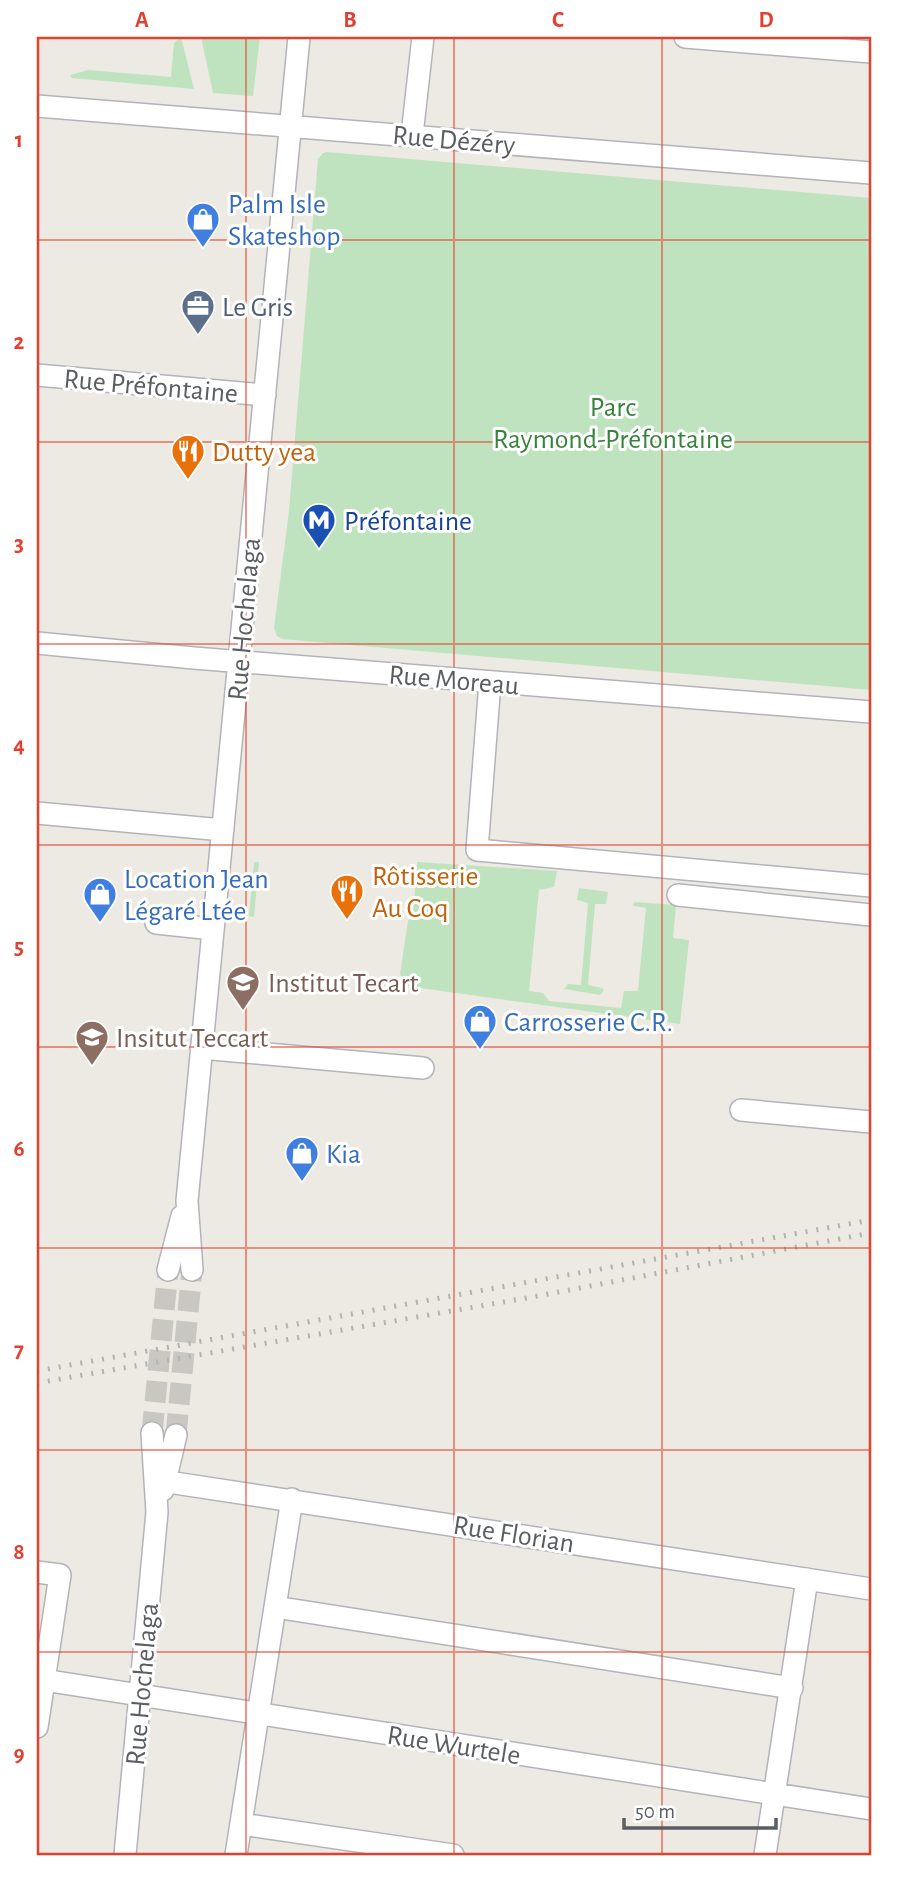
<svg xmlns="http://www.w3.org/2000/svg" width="908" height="1892" viewBox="0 0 908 1892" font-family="'Alegreya Sans',sans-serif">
	<rect width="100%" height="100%" fill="#eceae2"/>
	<!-- green -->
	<path fill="#bfe3bf" d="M181,37L194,89L72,78L70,75L88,70L171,77L174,43Z
		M201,37H260L253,96L213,93Z
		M327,152L871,198V690L282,639L277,636L274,628L289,511L318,159L323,153Z
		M254,862H259L254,917L249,916Z
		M417,862L557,871L554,887L539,890L529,991L543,993L549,1001L621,1008L624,991H638L646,908L634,906L633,904L635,902L676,905L673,938L689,940L680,1024L406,986L400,974L408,921L413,915Z
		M579,888L608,892L606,904H595L588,985L602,988L604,990L600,995L564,989L568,984L581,985L588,903L577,900Z"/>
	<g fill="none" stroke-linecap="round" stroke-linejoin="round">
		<!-- minor-tunnel -->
		<path stroke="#c8c7c2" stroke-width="21" stroke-dasharray="21 10" stroke-linecap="butt" d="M152,1433L168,1270
			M176,1435L192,1270"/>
		<defs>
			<path id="minor" d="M685,37L871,52
				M37,106L871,173
				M412,135L423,37
				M37,375L265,395
				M37,643L194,658L871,712
				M490,682L477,850L871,886
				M37,813L223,830
				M678,895L871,915
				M156,923L213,929
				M201,1048L423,1068
				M741,1110L871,1122
				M168,1270L182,1216
				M192,1270L187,1201L299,37
				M155,1480L871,1589
				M163,1490L176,1435
				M37,1572L60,1575L37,1727
				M275,1607L792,1688
				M37,1679L871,1809
				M242,1824L453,1855
				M125,1855L157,1512L152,1433
				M236,1855L292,1499
				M765,1855L807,1579"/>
		</defs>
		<!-- minor casing -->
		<use href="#minor" stroke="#b2b4b9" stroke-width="24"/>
		<!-- minor -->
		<use href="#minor" stroke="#fff" stroke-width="21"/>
		<!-- rail -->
		<path stroke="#b1b2b2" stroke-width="5" stroke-dasharray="2 9" stroke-linecap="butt" d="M37,1371L871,1220
			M37,1383L532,1297L871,1233"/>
	</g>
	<!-- grid -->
	<path fill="none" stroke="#e24132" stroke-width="2" stroke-opacity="0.55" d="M246,37V1855M454,37V1855M662,37V1855M37,240H871M37,442H871M37,644H871M37,845H871M37,1047H871M37,1248H871M37,1450H871M37,1652H871"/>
	<!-- icons -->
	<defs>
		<symbol id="shop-pin" viewBox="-11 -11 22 30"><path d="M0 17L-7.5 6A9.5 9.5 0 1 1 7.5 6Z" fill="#3f7fe0" stroke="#fff"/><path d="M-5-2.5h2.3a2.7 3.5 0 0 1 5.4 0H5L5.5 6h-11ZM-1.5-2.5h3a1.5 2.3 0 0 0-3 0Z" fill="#fff"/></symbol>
		<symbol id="office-pin" viewBox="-11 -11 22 30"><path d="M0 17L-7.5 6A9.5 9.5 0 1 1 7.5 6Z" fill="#5c6f8a" stroke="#fff"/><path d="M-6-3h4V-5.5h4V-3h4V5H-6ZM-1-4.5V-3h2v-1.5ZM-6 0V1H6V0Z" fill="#fff"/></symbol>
		<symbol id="restaurant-pin" viewBox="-11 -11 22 30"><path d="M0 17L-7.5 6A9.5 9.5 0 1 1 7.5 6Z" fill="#e8710a" stroke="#fff"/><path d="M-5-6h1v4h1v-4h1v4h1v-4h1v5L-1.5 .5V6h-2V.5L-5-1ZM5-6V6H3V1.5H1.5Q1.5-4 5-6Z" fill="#fff"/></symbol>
		<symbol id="metro-pin" viewBox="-11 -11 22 30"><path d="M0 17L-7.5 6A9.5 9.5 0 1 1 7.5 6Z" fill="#1a4fb4" stroke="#fff"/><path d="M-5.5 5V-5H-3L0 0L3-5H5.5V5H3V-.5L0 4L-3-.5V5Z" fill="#fff"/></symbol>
		<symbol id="university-pin" viewBox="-11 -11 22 30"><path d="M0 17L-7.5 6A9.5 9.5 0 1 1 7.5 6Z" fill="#8d6e63" stroke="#fff"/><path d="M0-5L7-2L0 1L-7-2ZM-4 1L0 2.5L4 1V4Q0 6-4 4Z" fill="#fff"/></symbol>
		<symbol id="school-pin" viewBox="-11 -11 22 30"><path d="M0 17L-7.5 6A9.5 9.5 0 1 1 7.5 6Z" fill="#8d6e63" stroke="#fff"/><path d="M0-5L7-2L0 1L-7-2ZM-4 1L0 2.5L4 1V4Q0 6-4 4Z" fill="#fff"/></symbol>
	</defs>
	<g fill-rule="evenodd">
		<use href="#shop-pin" x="184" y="200" width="38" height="52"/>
		<use href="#office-pin" x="179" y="287" width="38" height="52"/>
		<use href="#restaurant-pin" x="169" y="432" width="38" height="52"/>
		<use href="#metro-pin" x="300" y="501" width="38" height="52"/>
		<use href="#restaurant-pin" x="328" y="872" width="38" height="52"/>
		<use href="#shop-pin" x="81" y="875" width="38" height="52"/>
		<use href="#university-pin" x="224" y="963" width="38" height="52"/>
		<use href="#shop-pin" x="461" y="1002" width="38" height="52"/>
		<use href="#school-pin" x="73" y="1018" width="38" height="52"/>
		<use href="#shop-pin" x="283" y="1134" width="38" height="52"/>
	</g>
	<g text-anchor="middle" stroke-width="6" stroke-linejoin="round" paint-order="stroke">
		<!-- street labels -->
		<g font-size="28" fill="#5a5e62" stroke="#fff">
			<text transform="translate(454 139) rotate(5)" y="10">Rue Dézéry</text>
			<text transform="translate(151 385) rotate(5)" y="10">Rue Préfontaine</text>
			<text transform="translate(243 619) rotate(-85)" y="10">Rue Hochelaga</text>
			<text transform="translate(454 679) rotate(5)" y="10">Rue Moreau</text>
			<text transform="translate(514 1533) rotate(9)" y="10">Rue Florian</text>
			<text transform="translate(141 1684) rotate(-85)" y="10">Rue Hochelaga</text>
			<text transform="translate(454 1744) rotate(9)" y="10">Rue Wurtele</text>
		</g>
		<!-- shop labels -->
		<g font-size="28" fill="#366cbe" stroke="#fff" text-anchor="start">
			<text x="228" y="213">Palm Isle<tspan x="228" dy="32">Skateshop</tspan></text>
			<text x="124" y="888">Location Jean<tspan x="124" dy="32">Légaré Ltée</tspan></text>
			<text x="504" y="1031">Carrosserie C.R.</text>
			<text x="326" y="1163">Kia</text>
		</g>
		<!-- service labels -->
		<g font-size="28" fill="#4e5e75" stroke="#fff" text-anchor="start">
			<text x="222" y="316">Le Gris</text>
		</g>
		<!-- park labels -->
		<g font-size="28" fill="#38833c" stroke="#fff">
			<text x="613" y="416">Parc<tspan x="613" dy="32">Raymond-Préfontaine</tspan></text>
		</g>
		<!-- food labels -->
		<g font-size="28" fill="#c56008" stroke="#fff" text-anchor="start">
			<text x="212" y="461">Dutty yea</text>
			<text x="372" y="885">Rôtisserie<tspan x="372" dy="32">Au Coq</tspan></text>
		</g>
		<!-- transit labels -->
		<g font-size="28" fill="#164399" stroke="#fff" text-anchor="start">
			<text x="344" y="530">Préfontaine</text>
		</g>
		<!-- education labels -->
		<g font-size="28" fill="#785e54" stroke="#fff" text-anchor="start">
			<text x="268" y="992">Institut Tecart</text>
			<text x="116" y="1047">Insitut Teccart</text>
		</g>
	</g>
	<!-- border -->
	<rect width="908" height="1892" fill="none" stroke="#ffffff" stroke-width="77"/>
	<!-- scale -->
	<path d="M624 1818v10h152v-10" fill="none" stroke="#5a5e62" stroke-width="3.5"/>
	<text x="635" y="1818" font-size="21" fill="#5a5e62" stroke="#ffffff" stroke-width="5" paint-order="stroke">50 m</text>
	<rect x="38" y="38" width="832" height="1816" fill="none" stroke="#e24132" stroke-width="2.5"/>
	<g font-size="23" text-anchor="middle" font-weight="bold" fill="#e24132">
		<text x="142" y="27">A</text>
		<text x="350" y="27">B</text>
		<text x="558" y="27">C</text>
		<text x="766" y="27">D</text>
		<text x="19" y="147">1</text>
		<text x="19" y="349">2</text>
		<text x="19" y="551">3</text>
		<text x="19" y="752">4</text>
		<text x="19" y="954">5</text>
		<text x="19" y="1156">6</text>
		<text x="19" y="1357">7</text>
		<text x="19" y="1559">8</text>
		<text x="19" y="1761">9</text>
	</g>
</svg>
